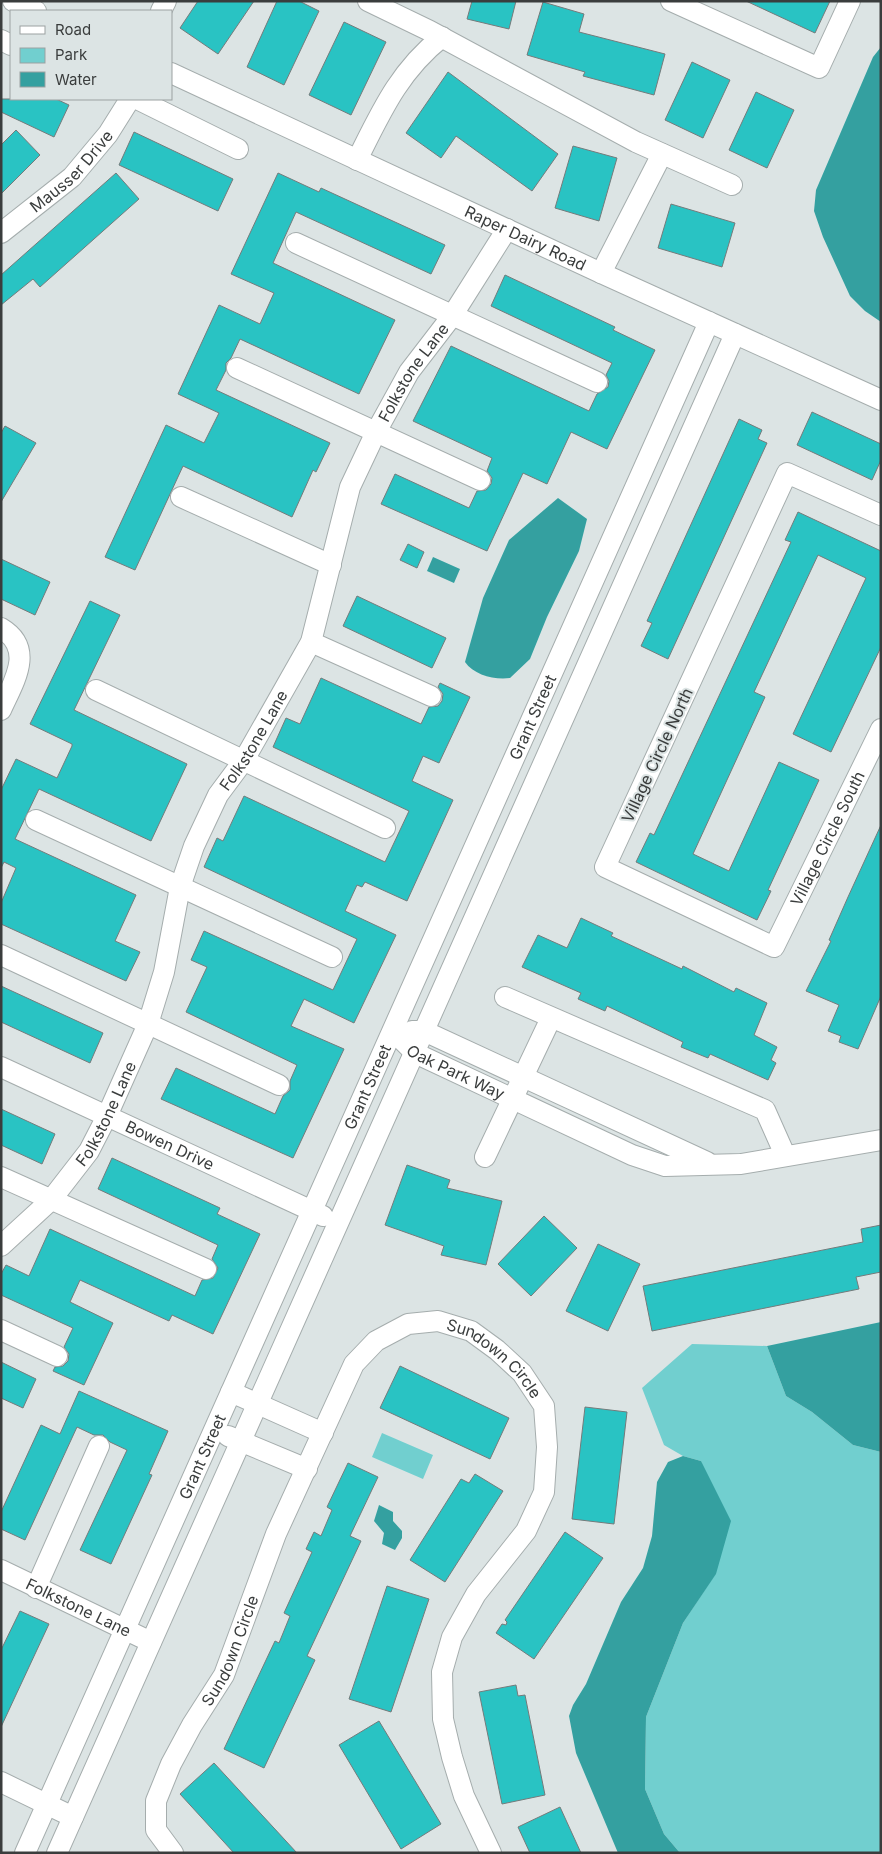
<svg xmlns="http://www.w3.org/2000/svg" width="882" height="1854" viewBox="0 0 882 1854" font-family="Inter,sans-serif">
	<rect width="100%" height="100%" fill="#dce4e4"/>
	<!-- green -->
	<path fill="#71cfcf" d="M692,1344L767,1346L786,1396L812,1412L853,1445L881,1452V1853H680L664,1834L645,1789L646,1717L683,1623L716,1573L701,1461L683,1456L664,1445L642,1388Z
		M382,1433L433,1455L423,1479L372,1457Z"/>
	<!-- water -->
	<path fill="#34a0a0" d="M881,47V322L865,311L850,296L823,237L814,211L816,190L873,57Z
		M558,498L587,519L579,551L547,617L530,659L510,678C494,680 474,675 465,662L483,598L509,540Z
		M433,557L460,569L454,583L427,571Z
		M881,1322V1452L853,1445L812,1412L786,1396L767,1346Z
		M683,1456L701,1461L731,1521L716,1574L683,1623L646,1717L645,1789L664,1834L680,1853H618L576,1753L569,1716L573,1705L586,1684L621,1602L643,1568L652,1536L657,1482L668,1462Z
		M379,1505L393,1512V1521L402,1531V1538L395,1550L382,1544L384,1533L374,1521Z"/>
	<!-- building -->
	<path fill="#29c3c3" stroke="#747b7b" d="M198,1H254L218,54L180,28Z
		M277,1H299L319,11L284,85L247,67Z
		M472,1H516L509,29L467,19Z
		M746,1H830L815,33Z
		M543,2L584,14L579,32L665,54L654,95L583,76L585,72L527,55Z
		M344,22L386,42L351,115L309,95Z
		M692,62L730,80L703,138L665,120Z
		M448,72L558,154L532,191L456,136L441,158L406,133Z
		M756,92L794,110L767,168L729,150Z
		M1,99H56L69,105L54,137L1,112Z
		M16,130L40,155L1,194V145Z
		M134,132L233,179L218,211L119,165Z
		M573,146L617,158L599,221L555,208Z
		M116,173L139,199L40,287L33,279L1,305V275Z
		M278,173L319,192L321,188L445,245L431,274L296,212L273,263L395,320L359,394L240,339L231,358L226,363V370L216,390L330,443L316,472L313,470L292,517L183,466L135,570L105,557L166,425L204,443L219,413L178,394L219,305L260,324L274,293L231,274Z
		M671,204L735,223L722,267L658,248Z
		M505,275L615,327L613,330L655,350L607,449L571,432L547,484L523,473L487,551L381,504L395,474L469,508L477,491L486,490L491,484L492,478L487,471L492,458L413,421L451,346L589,411L597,394L608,387L609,381L606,375L612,363L491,306Z
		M812,412L881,444V460L872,480L797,445Z
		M739,419L762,430L758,439L767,443L668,659L641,646L652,623L647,621Z
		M5,426L36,443L1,502V433Z
		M798,512L881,551V647L831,752L793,734L866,578L818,555L754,692L765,697L693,854L729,871L779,762L819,780L768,890L771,891L757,920L636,862L650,833L654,835L791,542L785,540Z
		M408,544L424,552L417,568L400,560Z
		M1,559L50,582L35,615L1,599Z
		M357,596L446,638L432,668L343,626Z
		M90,601L120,615L74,710L187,764L151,841L39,789L15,839L136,895L115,941L140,952L126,981L1,924V903L16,868L4,862L1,868V790L16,759L57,778L72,746V744L30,724Z
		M321,678L421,724L429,707L438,706L442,701L443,694L438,687L440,683L470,697L439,763L423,756L412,781L453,800L407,901L365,882L362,887L357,885L345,911L396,935L354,1023L304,999L291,1026L344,1049L293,1158L161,1099L176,1068L275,1114L283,1096L290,1090V1081L297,1065L186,1012L207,967L191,960L204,931L333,990L357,939L204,867L217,838L223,841L244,796L385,862L409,811L273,747L286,718L300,724Z
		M881,825V996L858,1049L839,1042L841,1036L828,1031L839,1005L806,991L831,941L829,940L848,897Z
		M581,918L613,933L611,936L682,969L683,966L734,992L736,988L767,1003L754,1035L777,1047L771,1060L776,1063L768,1080L710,1054L708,1058L681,1047L683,1042L607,1006L605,1011L578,999L581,993L522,967L538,935L567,948Z
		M1,986L103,1033L90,1063L1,1022Z
		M1,1109L55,1134L42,1164L1,1145Z
		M112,1158L220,1208L217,1214L260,1234L213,1334L172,1315L169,1321L80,1280L70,1302L113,1323L84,1385L53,1371L55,1367L63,1366L68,1361L69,1354L64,1347L73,1328L1,1295V1274L6,1265L29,1276L50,1229L195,1296L202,1280L213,1278L218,1268L212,1259L218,1245L98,1189Z
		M407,1165L450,1180L447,1188L502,1201L486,1265L441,1255L444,1246L385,1225Z
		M544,1216L577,1248L531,1296L498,1264Z
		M881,1225V1272L856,1277L859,1289L652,1331L643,1286L863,1242L861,1229Z
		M598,1244L640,1264L608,1331L566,1311Z
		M1,1362L36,1379L23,1408L1,1398Z
		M400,1366L509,1418L490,1459L380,1408Z
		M79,1391L168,1431L149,1474L152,1475L111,1564L80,1550L127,1450L110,1442L103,1435H94L77,1427L25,1540L1,1529V1512L41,1425L60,1434Z
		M585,1407L627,1412L614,1524L572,1519Z
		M348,1463L378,1477L350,1536L361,1541L307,1656L315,1660L264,1768L224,1749L275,1641L279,1643L290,1616L284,1613L312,1552L306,1549L314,1532L321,1536L332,1510L327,1507Z
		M475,1474L503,1491L445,1582L410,1560L461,1479L469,1483Z
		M565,1532L603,1558L534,1659L496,1633L502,1624L506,1625L507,1622L505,1620Z
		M387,1586L429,1599L391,1712L349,1699Z
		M20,1611L49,1624L1,1727V1650Z
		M516,1685L518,1696L525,1695L545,1795L502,1804L479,1692Z
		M379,1721L441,1824L401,1849L339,1745Z
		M214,1763L297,1853H234L180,1794Z
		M560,1807L581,1853H530L518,1827Z"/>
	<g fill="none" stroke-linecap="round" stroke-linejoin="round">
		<defs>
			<g id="minor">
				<path d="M13,1L36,11"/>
				<path d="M368,1L430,31L636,142L732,185"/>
				<path d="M671,1L819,68L850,1"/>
				<path d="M161,11L166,1"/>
				<path d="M1,40L11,45"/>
				<path id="s1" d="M171,73L601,273L881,400"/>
				<path d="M137,99L238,149"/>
				<path d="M357,160C381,112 399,71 442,37"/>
				<path id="s2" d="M1,233L72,177L108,134L130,99"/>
				<path d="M296,243L597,382"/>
				<path d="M601,273L662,154"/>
				<path d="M237,368L480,480"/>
				<path d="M181,497L331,565"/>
				<path id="s3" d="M881,515L787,473L605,867L774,947L881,729"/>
				<path d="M1,628C36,649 13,683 1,710"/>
				<path d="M311,642L431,696"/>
				<path d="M96,690L385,828"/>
				<path d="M36,820L332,957"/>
				<path d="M1,955L279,1085"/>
				<path d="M505,997L765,1110L785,1155"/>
				<path id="s4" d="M393,1031L415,1053L632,1155L665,1166L741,1164L881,1140"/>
				<path d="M412,1031H424L707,1162"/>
				<path id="s5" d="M1,1067L323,1216"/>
				<path d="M485,1157L551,1018"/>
				<path d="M1,1177L206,1269"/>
				<path id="s6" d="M1,1246L51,1200L89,1151L107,1116L148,1024L164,972L180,887L194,846L218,795L244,760L311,642L350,487L376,432L409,372L452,316L507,229"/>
				<path d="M1,1330L57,1356"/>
				<path d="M231,1392L323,1433"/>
				<path d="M228,1436L307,1469"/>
				<path id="s7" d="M1,1570L151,1642"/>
				<path d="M36,1588L99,1446"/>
				<path d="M1,1782L73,1817"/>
				<path id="s8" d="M25,1853L709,322"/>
				<path d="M57,1853L735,334"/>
				<path id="s9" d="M173,1853L156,1830V1801L171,1764L192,1725L224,1675L276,1534L354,1364L376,1341L408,1324L438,1321L471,1331L497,1350L522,1373L544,1406L547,1447L544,1492L526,1531L476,1594L452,1637L442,1672L443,1719L452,1757L464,1796L491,1853"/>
			</g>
		</defs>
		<!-- minor casing -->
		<use href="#minor" stroke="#a5adad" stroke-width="22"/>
		<!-- minor -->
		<use href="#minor" stroke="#fff" stroke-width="20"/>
	</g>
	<g text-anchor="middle" stroke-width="4" stroke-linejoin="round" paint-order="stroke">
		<!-- street labels -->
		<g font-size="16" fill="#3a3d3d" stroke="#dce4e4">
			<text dy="6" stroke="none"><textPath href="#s2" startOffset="94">Mausser Drive</textPath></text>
			<text dy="6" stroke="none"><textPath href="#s1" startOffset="391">Raper Dairy Road</textPath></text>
			<text dy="6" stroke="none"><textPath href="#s6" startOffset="981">Folkstone Lane</textPath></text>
			<text dy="6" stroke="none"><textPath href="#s8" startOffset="1244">Grant Street</textPath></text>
			<text dy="6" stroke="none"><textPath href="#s6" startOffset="576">Folkstone Lane</textPath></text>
			<text transform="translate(657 755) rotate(-65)" y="6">Village Circle North</text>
			<text dy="6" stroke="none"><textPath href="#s3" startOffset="845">Village Circle South</textPath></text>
			<text dy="6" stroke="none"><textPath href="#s4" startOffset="76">Oak Park Way</textPath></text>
			<text dy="6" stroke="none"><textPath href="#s8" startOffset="839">Grant Street</textPath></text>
			<text dy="6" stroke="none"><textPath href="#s6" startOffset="171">Folkstone Lane</textPath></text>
			<text dy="6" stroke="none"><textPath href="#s5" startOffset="186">Bowen Drive</textPath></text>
			<text dy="6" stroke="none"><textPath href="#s9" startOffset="706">Sundown Circle</textPath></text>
			<text dy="6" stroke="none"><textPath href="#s8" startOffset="434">Grant Street</textPath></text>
			<text dy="6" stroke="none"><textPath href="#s7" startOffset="86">Folkstone Lane</textPath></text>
			<text dy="6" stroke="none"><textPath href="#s9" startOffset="226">Sundown Circle</textPath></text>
		</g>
	</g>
	<!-- border -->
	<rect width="882" height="1854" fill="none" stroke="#3a3d3d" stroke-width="5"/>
	<!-- legend -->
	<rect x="10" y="10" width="162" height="90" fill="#dce4e4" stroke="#9ba1a1"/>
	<rect x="20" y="26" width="25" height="8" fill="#ffffff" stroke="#9ba1a1"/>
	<text x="55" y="35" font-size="15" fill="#3a3d3d">Road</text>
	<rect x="20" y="48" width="25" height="15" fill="#71cfcf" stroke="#9ba1a1"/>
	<text x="55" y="60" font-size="15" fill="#3a3d3d">Park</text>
	<rect x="20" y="72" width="25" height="15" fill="#34a0a0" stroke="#9ba1a1"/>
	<text x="55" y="85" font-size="15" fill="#3a3d3d">Water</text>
</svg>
